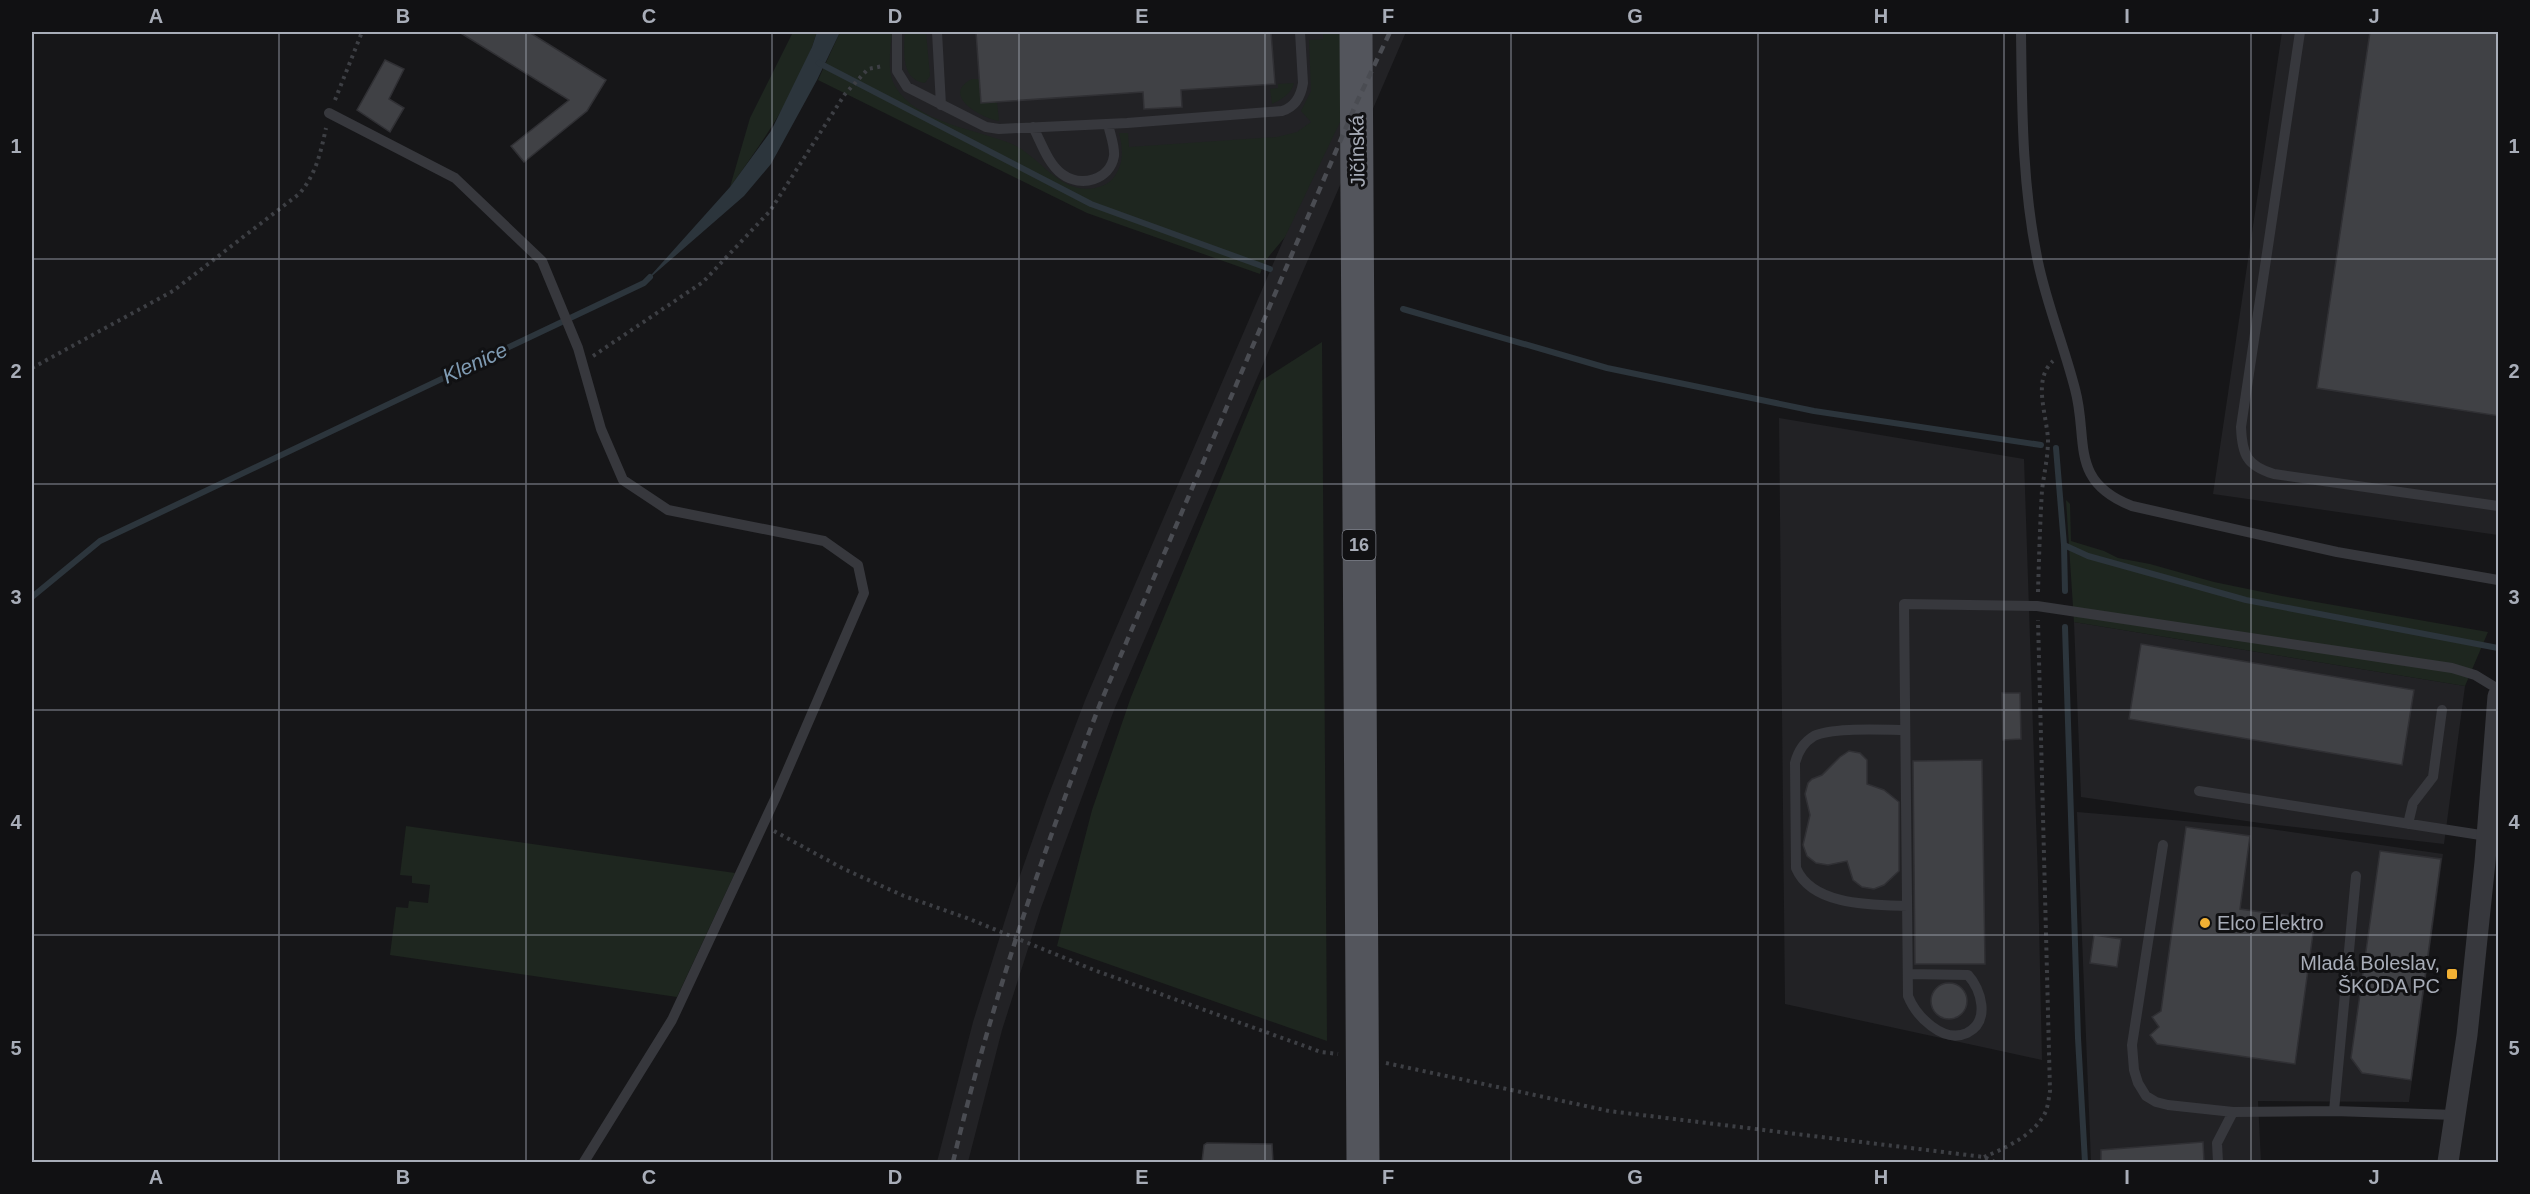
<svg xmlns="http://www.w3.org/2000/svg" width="2530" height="1194" viewBox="0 0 2530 1194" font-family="Helvetica,sans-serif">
	<rect width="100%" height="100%" fill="#161618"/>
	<!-- built -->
	<path fill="#222225" d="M856,32H1332L1333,120L1269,246L1073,200L830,80Z
		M1373,32H1406L1114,710L1041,908L1002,1030L968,1162H937L973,1022L1012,898L1047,799L1086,698Z
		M2282,32H2498V535L2213,494Z
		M1779,418L2024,459L2038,879L2042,1060L1785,1004Z
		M2074,622L2465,686L2444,844L2260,823L2081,797Z
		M2077,812L2256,827L2443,854L2409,1102L2258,1101L2261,1162H2091Z"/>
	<!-- green -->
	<path fill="#1e261f" d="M793,32H817C800,88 765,139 730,187L750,118Z
		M840,32H892C891,48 886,70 895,86C916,123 976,129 1012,144C1040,156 1060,195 1095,188C1102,186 1109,184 1114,177C1124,164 1123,148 1119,133H1128L1129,147L1277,137L1297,132L1311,122L1301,111L1311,91L1309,40L1323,39V32H1340L1341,120L1285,237L1265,261L1260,274L1087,213L818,80Z
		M905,32H926L930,76L925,83C900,80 904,49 905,32Z
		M972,79H979L981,103L997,102L999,121C981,118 940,95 972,79Z
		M1294,83C1292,93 1281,100 1272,104L1270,89L1278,88V84Z
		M1322,342L1327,1041L1057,946L1092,810L1131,697L1261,381Z
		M2066,500L2070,504L2071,541L2104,551L2118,558L2150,564L2214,582L2282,596L2488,632L2465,686L2074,622Z
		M406,826L735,873L677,997L390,955L396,907L408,908L409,901L428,903L430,885L412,883V876L400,875Z"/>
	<!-- water -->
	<path fill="#2c353c" d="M817,32H840L817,80L771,164L744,196L644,283L730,187L771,131L812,47Z"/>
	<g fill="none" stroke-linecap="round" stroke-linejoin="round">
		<!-- stream -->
		<path stroke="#2c353c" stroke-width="6" d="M819,63L1091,204L1270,269
			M1403,309L1607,368L1814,411L2041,445
			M2056,448L2064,545L2088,556L2246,600L2498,648
			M2064,545L2065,591
			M32,597L100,541L644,283L650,277
			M2065,627L2078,1038L2085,1162"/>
	</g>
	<!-- building -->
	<path fill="#404145" stroke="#303034" stroke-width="1.5" d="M459,32H529L606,80L587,111L524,162L511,146L569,100Z
		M976,32H1271L1275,84L1181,90L1182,107L1144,109L1143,92L981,103Z
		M2370,32H2499V416L2317,388Z
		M385,60L404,69L389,99L404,108L390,132L357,110Z
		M2141,644L2414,690L2402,765L2129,719Z
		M2002,693H2020L2021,739L2003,740Z
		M1849,751L1860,753L1867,760V784L1884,790L1899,802V871L1884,885L1874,889L1862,887L1853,880L1847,861L1828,865L1816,863L1807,856L1803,845L1810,815L1805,794L1808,783L1812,779L1822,775L1840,757Z
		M1982,760L1985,964H1915L1913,761Z
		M2186,827L2250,836L2240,909L2315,919L2295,1064L2157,1044L2150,1035L2159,1027L2152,1017L2161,1011Z
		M2380,851L2441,859L2411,1080L2362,1073L2351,1058Z
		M2094,935L2121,939L2117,967L2090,963Z
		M1931 1001a18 18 0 1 1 36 0a18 18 0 1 1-36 0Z
		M2203,1142L2204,1162H2101V1150Z
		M1207,1143L1272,1144L1273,1162H1202L1204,1145Z"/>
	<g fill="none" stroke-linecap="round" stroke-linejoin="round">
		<!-- path -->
		<path stroke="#3d3f44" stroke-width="4" stroke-dasharray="3 4.5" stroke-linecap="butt" d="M335,100L362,32
			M593,356L703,282L770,211L845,94L868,69L883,66
			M32,368L173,291L299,194C316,175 321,151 326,128
			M2038,592C2039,558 2040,524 2042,490C2044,474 2048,457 2048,440C2047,415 2032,380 2053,361
			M774,831L844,869L904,896L967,918L1094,970L1321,1052L1338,1054
			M1386,1063L1609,1111L1984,1157L1995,1162
			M1984,1157C2006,1148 2036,1134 2046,1111C2048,1105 2049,1097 2050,1091L2038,620"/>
		<!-- lane -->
		<path stroke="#37383d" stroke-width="10" d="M897,32V71L907,87L986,127L999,129L1127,123L1282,111C1295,107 1301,96 1303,83L1300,32
			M937,32L941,105
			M2021,32C2022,109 2022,186 2038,262C2047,305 2064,346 2075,389C2089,440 2068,481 2132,506L2337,552L2498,580
			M2300,32L2241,427C2242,455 2247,466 2274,474L2498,506
			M329,113L455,178L542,261L578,348L601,429L623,480L668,510L824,541L858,565L864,593L775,799L672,1020L584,1162
			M1033,127C1041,142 1048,164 1062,174C1081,188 1110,180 1114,156C1115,146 1110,134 1108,124
			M1905,730C1884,730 1832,727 1814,736C1804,742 1798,751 1795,763L1796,868C1812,906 1872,905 1907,906
			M2199,791L2487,836
			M2408,824L2413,803L2433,777L2442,710
			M2163,845L2132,1045L2134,1070L2138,1083L2146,1096L2156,1102L2168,1105L2233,1112L2334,1111L2455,1115
			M1908,974L1968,975C1981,989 1991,1021 1967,1033C1943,1044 1916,1016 1908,996L1904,604L2037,606L2452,668L2475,675L2498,689
			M2334,1111L2356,876
			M2218,1162L2217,1143L2233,1112"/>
		<!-- street -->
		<path stroke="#37383d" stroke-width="21" d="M2448,1162L2467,1035L2485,862L2498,696"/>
		<!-- primary -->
		<path stroke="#53555c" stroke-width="33" d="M1356,32L1363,1162"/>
		<!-- rail -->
		<path stroke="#4a4c52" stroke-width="4.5" stroke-dasharray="8 6" stroke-linecap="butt" d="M953,1162C990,1006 1042,854 1100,704L1356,104L1390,32"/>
	</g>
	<!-- grid -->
	<path fill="none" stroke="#a8adb8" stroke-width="1.5" stroke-opacity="0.55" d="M279,32V1162M526,32V1162M772,32V1162M1019,32V1162M1265,32V1162M1511,32V1162M1758,32V1162M2004,32V1162M2251,32V1162M32,259H2498M32,484H2498M32,710H2498M32,935H2498"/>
	<!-- markers -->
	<g fill="#f2b134" stroke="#111113" stroke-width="2">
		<circle cx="2205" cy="923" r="6"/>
		<rect x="2446" y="968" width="12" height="12" rx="3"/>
	</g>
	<g text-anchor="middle" stroke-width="6" stroke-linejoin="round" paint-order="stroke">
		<!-- shield labels -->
		<rect fill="#111113" stroke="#7b7e86" stroke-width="1.5" x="1342.5" y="530" width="33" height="30" rx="4.5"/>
		<g font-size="18" font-weight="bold" fill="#a8adb8">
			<text x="1359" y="551">16</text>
		</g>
		<!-- street labels -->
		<g font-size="20" fill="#a8adb8" stroke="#111113">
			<text transform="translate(1357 151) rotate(-91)" y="7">Jičínská</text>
		</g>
		<!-- poi labels -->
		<g font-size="20" fill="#a8adb8" stroke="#111113" text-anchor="start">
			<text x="2217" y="930">Elco Elektro</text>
			<text x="2440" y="970" text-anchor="end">Mladá Boleslav,<tspan x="2440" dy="23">ŠKODA PC</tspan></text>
		</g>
		<!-- water labels -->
		<g font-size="21" font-style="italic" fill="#7f9bb3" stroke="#111113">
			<text transform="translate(475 363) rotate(-25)" y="7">Klenice</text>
		</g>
	</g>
	<!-- border -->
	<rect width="2530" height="1194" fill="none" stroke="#111113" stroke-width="66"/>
	<rect x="33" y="33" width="2464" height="1128" fill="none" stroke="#a8adb8" stroke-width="2"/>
	<g font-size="20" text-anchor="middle" font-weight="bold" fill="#a8adb8">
		<text x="156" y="23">A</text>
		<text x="403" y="23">B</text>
		<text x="649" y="23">C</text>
		<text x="895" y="23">D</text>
		<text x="1142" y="23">E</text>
		<text x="1388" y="23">F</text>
		<text x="1635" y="23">G</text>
		<text x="1881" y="23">H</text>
		<text x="2127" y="23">I</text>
		<text x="2374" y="23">J</text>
		<text x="16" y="153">1</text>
		<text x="2514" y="153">1</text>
		<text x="16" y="378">2</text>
		<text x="2514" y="378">2</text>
		<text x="16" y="604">3</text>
		<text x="2514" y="604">3</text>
		<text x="16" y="829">4</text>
		<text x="2514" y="829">4</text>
		<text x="16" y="1055">5</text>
		<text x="2514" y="1055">5</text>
		<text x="156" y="1184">A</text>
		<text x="403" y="1184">B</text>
		<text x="649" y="1184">C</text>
		<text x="895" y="1184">D</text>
		<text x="1142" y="1184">E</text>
		<text x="1388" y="1184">F</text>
		<text x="1635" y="1184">G</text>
		<text x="1881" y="1184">H</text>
		<text x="2127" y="1184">I</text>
		<text x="2374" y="1184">J</text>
	</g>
</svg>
